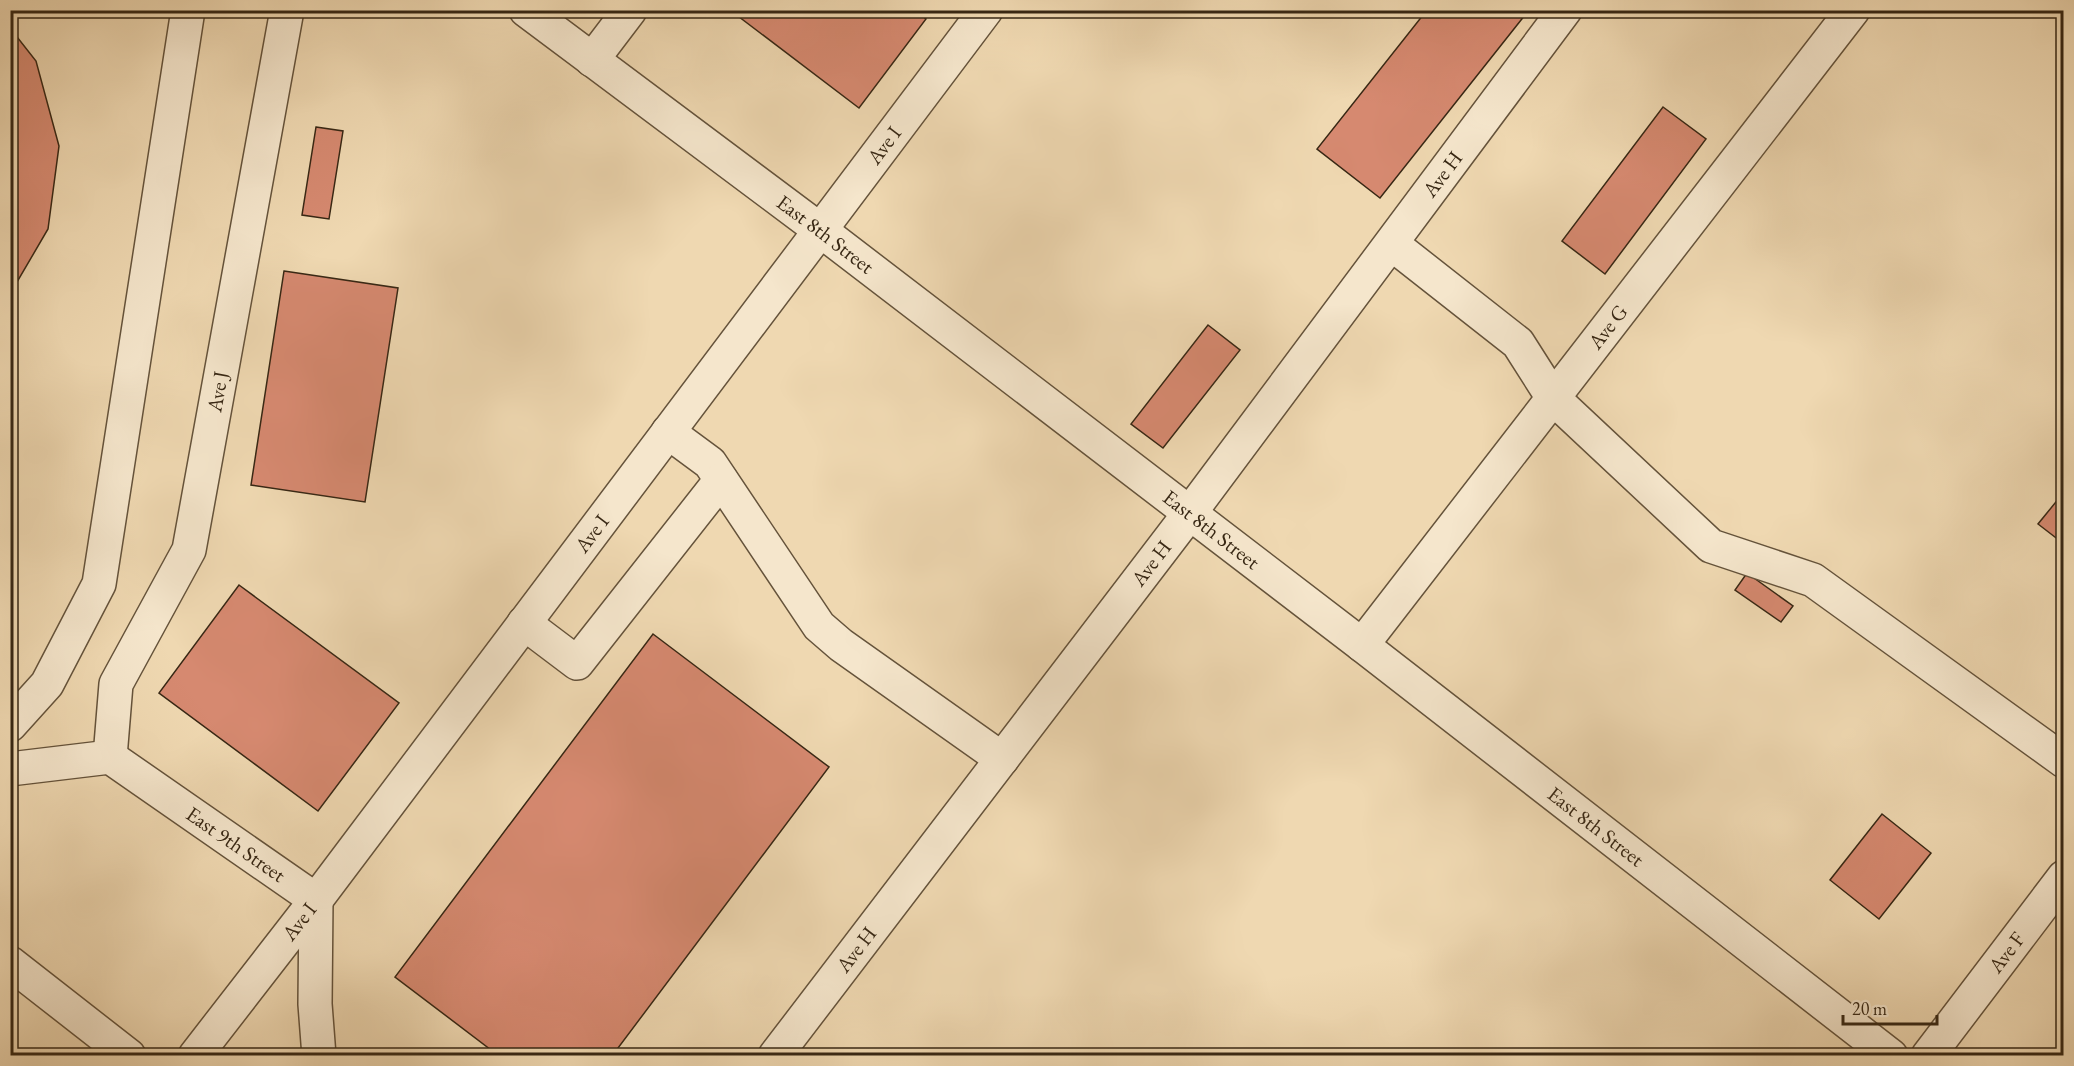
<svg xmlns="http://www.w3.org/2000/svg" width="2074" height="1066" viewBox="0 0 2074 1066" font-family="'EB Garamond',serif">
	<rect width="100%" height="100%" fill="#efd8b1"/>
	<filter id="stains"><feTurbulence type="fractalNoise" baseFrequency=".00333" numOctaves="4"/><feColorMatrix values="0 0 0 0 .2 0 0 0 0 .09 0 0 0 0 .02 0 0 0 .5 -.17"/></filter>
	<radialGradient id="worn" r=".72"><stop offset=".6" stop-color="#630" stop-opacity="0"/><stop offset="1" stop-color="#630" stop-opacity=".3"/></radialGradient>
	<!-- building -->
	<path fill="#d68970" stroke="#372714" stroke-width="1.5" d="M730,10H914L926,19L859,108Z
		M1427,10H1529L1380,198L1317,149Z
		M10,28L36,61L59,146L48,229L10,294Z
		M1663,107L1706,139L1605,274L1562,241Z
		M316,127L343,131L329,219L302,215Z
		M284,271L398,288L365,502L251,485Z
		M1208,325L1240,350L1163,448L1131,424Z
		M2064,492V544L2038,524Z
		M1747,573L1793,606L1781,622L1735,590Z
		M239,585L399,703L318,811L159,693Z
		M653,634L829,767L612,1056H499L395,977Z
		M1882,814L1931,853L1879,919L1830,880Z"/>
	<g fill="none" stroke-linecap="round" stroke-linejoin="round">
		<defs>
			<g id="minor">
				<path id="s1" d="M526,10L820,230L1362,645L1891,1056"/>
				<path d="M592,60L630,10"/>
				<path d="M1392,244L1518,343L1553,398L1711,546L1813,580L2064,761"/>
				<path d="M668,432L710,463L819,626L841,645L1002,759"/>
				<path d="M524,623L577,663L721,480"/>
				<path id="s2" d="M1362,645L1853,10"/>
				<path d="M10,725L47,684L99,584L188,10"/>
				<path id="s3" d="M110,757L116,684L189,550L287,10"/>
				<path id="s4" d="M10,769L110,757L316,900L315,1004L319,1056"/>
				<path d="M10,963L129,1056"/>
				<path id="s5" d="M195,1056L316,900L986,10"/>
				<path id="s6" d="M775,1056L1189,514L1565,10"/>
				<path id="s7" d="M1928,1056L2064,877"/>
			</g>
		</defs>
		<!-- minor casing -->
		<use href="#minor" stroke="#65533b" stroke-width="36"/>
		<!-- minor -->
		<use href="#minor" stroke="#f5e6cc" stroke-width="33"/>
	</g>
	<g text-anchor="middle" stroke-width="4.5" stroke-linejoin="round" paint-order="stroke">
		<!-- street labels -->
		<g font-size="21" fill="#372714" stroke="#f5e6cc">
			<text dy="7" stroke="none"><textPath href="#s5" startOffset="1142">Ave I</textPath></text>
			<text dy="7" stroke="none"><textPath href="#s6" startOffset="1106">Ave H</textPath></text>
			<text dy="7" stroke="none"><textPath href="#s1" startOffset="374">East 8th Street</textPath></text>
			<text dy="7" stroke="none"><textPath href="#s2" startOffset="402">Ave G</textPath></text>
			<text dy="7" stroke="none"><textPath href="#s3" startOffset="387">Ave J</textPath></text>
			<text dy="7" stroke="none"><textPath href="#s1" startOffset="860">East 8th Street</textPath></text>
			<text dy="7" stroke="none"><textPath href="#s5" startOffset="656">Ave I</textPath></text>
			<text dy="7" stroke="none"><textPath href="#s6" startOffset="620">Ave H</textPath></text>
			<text dy="7" stroke="none"><textPath href="#s1" startOffset="1346">East 8th Street</textPath></text>
			<text dy="7" stroke="none"><textPath href="#s4" startOffset="254">East 9th Street</textPath></text>
			<text dy="7" stroke="none"><textPath href="#s5" startOffset="170">Ave I</textPath></text>
			<text dy="7" stroke="none"><textPath href="#s6" startOffset="134">Ave H</textPath></text>
			<text dy="7" stroke="none"><textPath href="#s7" startOffset="130">Ave F</textPath></text>
		</g>
	</g>
	<!-- margin -->
	<rect width="2074" height="1066" fill="none" stroke="#efd8b1" stroke-width="36"/>
	<rect x="12" y="12" width="2050" height="1042" fill="none" stroke="#372714" stroke-width="3"/>
	<rect x="18" y="18" width="2038" height="1030" fill="none" stroke="#372714" stroke-width="1.5"/>
	<!-- scale -->
	<path d="M1843 1015v9h94v-9" fill="none" stroke="#372714" stroke-width="3"/>
	<text x="1852" y="1015" font-size="18" fill="#372714" stroke="#f5e6cc" stroke-width="4.5" paint-order="stroke">20 m</text>
	<rect width="100%" height="100%" filter="url(#stains)"/>
	<rect width="100%" height="100%" fill="url(#worn)"/>
</svg>
